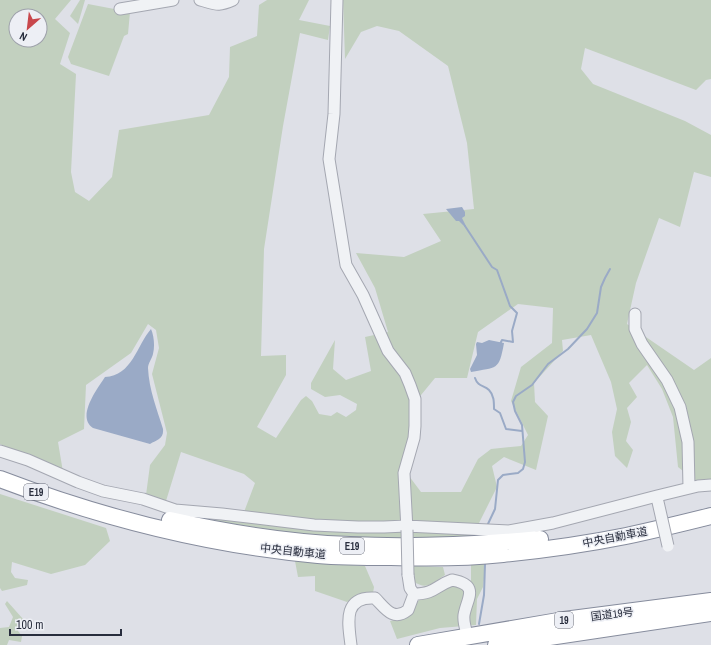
<svg xmlns="http://www.w3.org/2000/svg" width="711" height="645" viewBox="0 0 711 645" font-family="'Archivo Narrow','Noto Sans JP',sans-serif">
	<rect width="100%" height="100%" fill="#dee0e7"/>
	<!-- green -->
	<path fill="#c2d0bf" fill-rule="evenodd" d="M0,0H71L55,19L70,33L60,64L76,74L71,172L75,192L89,201L112,177L119,130L209,115L229,77L230,47L257,36L259,5L267,0H309L299,20L330,26L328,40L300,33L283,126L264,249L261,356L286,355V375L257,427L276,438L301,400L306,396L312,401L319,414L331,416L337,412L346,417L356,410L357,404L340,395L325,397L311,389V383L335,340L333,369L346,380L371,371L365,337L388,332L375,288L356,253L404,257L441,241L423,214L474,209L467,143L448,66L399,31L377,26L361,32L345,59L343,0H711V79L706,80L696,90L585,48L581,69L593,84L685,121L711,135V177L694,172L680,227L659,218L636,283L627,324L694,370L711,358V480L697,482L678,467L673,417L662,389L647,365L629,383L637,397L627,408L631,422L626,441L633,450L627,468L615,456L612,432L617,409L611,382L591,335L562,340L563,351L534,383L535,402L548,416L536,470L504,457L492,466L497,487L472,537L390,540L313,536L215,521L218,508L244,512L255,483L244,474L181,452L166,501L146,495L150,465L165,445L167,433L152,374L159,348L156,330L148,324L131,353L86,385L84,429L58,442L63,472L0,444ZM16,16H40V40H16ZM518,304L553,308L552,343L521,367L511,401L528,435L521,446L491,449L478,459L461,492H421L403,468L411,437L412,406L435,378H467L478,332Z
		M80,0H85L78,24L70,16Z
		M88,4L130,12L128,34L124,36L109,76L71,64L68,57Z
		M0,494L106,528L110,541L85,565L51,574L12,562L11,572L15,578L28,580L27,585L2,591L0,588Z
		M295,561L365,566L374,587L373,593L359,594L347,602L315,591V576L298,577Z
		M486,563L483,587L477,599L476,625L440,628L397,639L390,621L406,618L419,600L449,586H471V564Z
		M414,566L443,567L445,575C432,583 427,591 413,581L412,572Z
		M7,601L23,619L18,631L22,636L21,642L9,640L7,645H0V628L9,627L13,617L5,604Z"/>
	<!-- water -->
	<path fill="#9aaac6" d="M462,207L465,212V216L462,218L466,226L465,227L459,221H456L446,209Z
		M151,329C154,336 155,346 153,354C152,359 148,363 148,368C149,390 157,409 163,429C164,439 157,440 150,444L93,428C76,417 97,389 105,377C132,376 137,345 151,329Z
		M489,340L504,343C499,371 497,367 471,372L470,369L477,355L476,344L477,342L482,343Z"/>
	<g fill="none" stroke-linecap="round" stroke-linejoin="round">
		<!-- stream -->
		<path stroke="#9aaac6" stroke-width="2" d="M465,226L492,267L497,270L510,306L517,313L512,331L513,342L502,340L500,344
			M475,378C478,387 484,385 489,390C494,395 494,402 494,409L500,413L506,429L522,431
			M487,526L495,509L498,480L503,475L518,473L523,469L525,462L522,425L515,411L513,402L516,396L532,385L548,364L568,349L587,329L597,313L601,287L605,278L610,269
			M479,624L484,595L485,564"/>
		<defs>
			<path id="minor" d="M200,0C216,4 217,7 233,0
				M337,0L334,114L329,159L346,265L363,295L388,351L405,373L410,385L415,399V426L414,438L404,473L407,530
				M120,9L173,0
				M635,314V329L642,344L667,380L680,407L688,442L689,488
				M0,451L28,460L78,482L103,491L143,499L175,510L222,514L314,525L358,527H384L406,526L509,531L553,523L657,496L698,486L711,485
				M408,575L410,588L414,594C435,594 435,586 452,580C480,585 467,598 464,615C463,623 466,630 468,637
				M351,645C348,622 343,596 375,598C385,608 393,622 408,610L414,594"/>
			<path id="highway" d="M0,479C102,518 209,545 318,555C342,557 366,557 391,557C428,558 466,558 503,554C544,550 586,544 626,536C654,530 683,523 711,516
				M170,520C229,533 289,543 350,545C413,548 477,545 540,539
				M418,645L564,620L711,601
				M496,645L711,613"/>
		</defs>
		<!-- minor casing -->
		<use href="#minor" stroke="#a4a7b1" stroke-width="13"/>
		<!-- highway casing -->
		<use href="#highway" stroke="#868c9d" stroke-width="18"/>
		<!-- minor -->
		<use href="#minor" stroke="#f0f2f5" stroke-width="11"/>
		<!-- highway -->
		<use href="#highway" stroke="#fff" stroke-width="16"/>
		<defs>
			<path id="minor-bridge" d="M658,502L668,546
				M407,530L408,575"/>
		</defs>
		<!-- minor-bridge casing -->
		<use href="#minor-bridge" stroke="#a4a7b1" stroke-width="13" stroke-linecap="butt"/>
		<!-- minor-bridge -->
		<use href="#minor-bridge" stroke="#f0f2f5" stroke-width="11"/>
	</g>
	<g text-anchor="middle" stroke-width="3" stroke-linejoin="round" paint-order="stroke">
		<!-- shield labels -->
		<g fill="#edeff5" stroke="#636774" stroke-width="1">
			<rect x="24" y="484" width="24" height="16" rx="3"/>
			<rect x="340" y="538" width="24" height="16" rx="3"/>
			<rect x="555" y="612" width="18" height="16" rx="3"/>
		</g>
		<g font-size="10" font-weight="bold" fill="#282d3d">
			<text x="36" y="496">E19</text>
			<text x="352" y="550">E19</text>
			<text x="564" y="624">19</text>
		</g>
		<!-- street labels -->
		<g font-size="11" fill="#282d3d" stroke="#edeff5">
			<text transform="translate(615 537) rotate(-11)" y="4">中央自動車道</text>
			<text transform="translate(293 551) rotate(6)" y="4">中央自動車道</text>
			<text transform="translate(612 614) rotate(-7)" y="4">国道19号</text>
		</g>
	</g>
	<!-- north arrow -->
	<g transform="translate(28 28) rotate(208)"><circle r="19" fill="#edeff5" stroke="#9ea1ab"/>
	<path d="M0-3L7 15L0 10L-7 15Z" fill="#c8474c"/>
	<text y="-6" font-size="11" font-weight="bold" text-anchor="middle" fill="#282d3d">N</text>
	</g>
	<!-- scale -->
	<path d="M10 629v6h111v-6" fill="none" stroke="#282d3d" stroke-width="2"/>
	<text x="16" y="629" font-size="12" fill="#282d3d" stroke="#edeff5" stroke-width="3" paint-order="stroke">100 m</text>
</svg>
